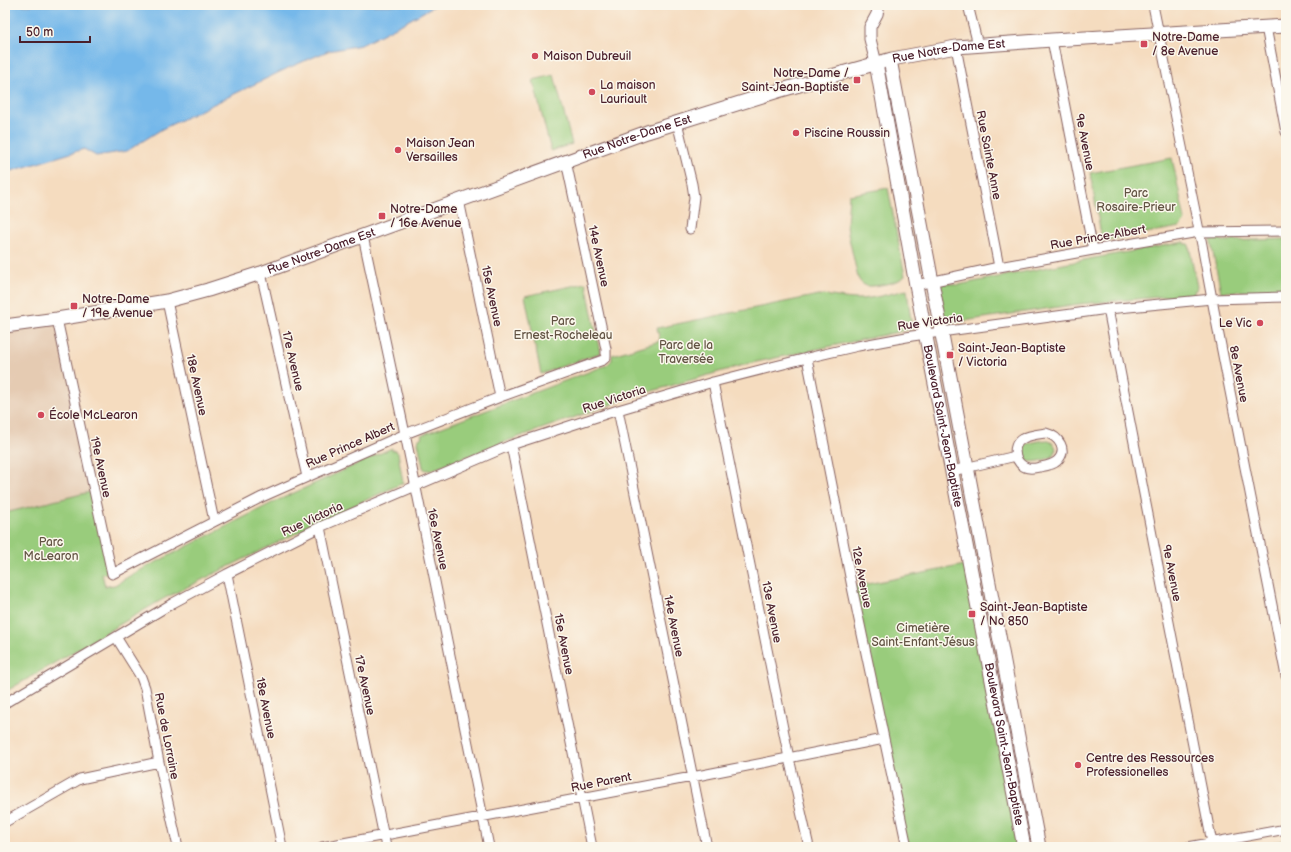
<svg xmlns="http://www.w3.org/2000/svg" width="1291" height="852" viewBox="0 0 1291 852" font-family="'Balsamiq Sans',sans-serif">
	<rect width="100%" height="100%" fill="#fbf7ec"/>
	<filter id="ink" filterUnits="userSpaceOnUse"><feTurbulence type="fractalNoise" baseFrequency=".025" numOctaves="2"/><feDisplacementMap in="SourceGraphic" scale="8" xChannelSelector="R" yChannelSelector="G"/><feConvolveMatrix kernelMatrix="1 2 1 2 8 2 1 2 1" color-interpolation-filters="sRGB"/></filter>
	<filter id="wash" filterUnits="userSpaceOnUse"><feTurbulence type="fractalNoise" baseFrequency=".012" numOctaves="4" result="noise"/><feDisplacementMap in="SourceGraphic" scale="16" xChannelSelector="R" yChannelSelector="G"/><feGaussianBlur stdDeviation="0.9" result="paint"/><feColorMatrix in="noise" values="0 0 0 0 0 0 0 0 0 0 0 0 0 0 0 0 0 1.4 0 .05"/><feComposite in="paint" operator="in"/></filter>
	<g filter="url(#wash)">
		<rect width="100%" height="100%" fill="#f5dcbf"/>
		<!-- built -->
		<path fill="#e5cbb2" d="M57,319L94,491L5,513V326Z"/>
		<!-- green -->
		<path fill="#99cc7c" stroke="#727654" d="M554,75L572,144L551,151L533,80Z
			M1172,158L1185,220L1180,227L1107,240L1104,239L1101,235L1090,173Z
			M888,188L905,276C900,282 876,287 867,286C863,285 860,282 858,278L848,233L847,225L849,195Z
			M1210,238H1217L1223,241L1286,239V290L1221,292Z
			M1185,242V244H1188L1189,245L1197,287L1196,290L1194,291V294L1079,304L950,323L947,322L944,320L940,290L941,284L947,283L958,285L1094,258Z
			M586,283L600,353L541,374L525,296Z
			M907,290L912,329L747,364L635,396L510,440L429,471V470H425L423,467L418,442L419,439L422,437L421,435L607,365L612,360V355L660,341L657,328L819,295C832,295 844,299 857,299C874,299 891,293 907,290Z
			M1045,440C1055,442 1059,449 1053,456C1047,460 1034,463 1028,461C1019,459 1020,448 1027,444C1032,442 1040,441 1045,440Z
			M392,448V451L395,450L398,453L403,483L325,519L163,599L5,692V513L94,491L112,573L102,574L105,586L115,585L131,575L272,503Z
			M970,564L1024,847H907L852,587Z
			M1286,840V847H1248Z"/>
		<!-- water -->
		<path fill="#74b8ea" stroke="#5f6c8a" d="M5,5H436L402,24L361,45L328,51L288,68L162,129L127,151L96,156L84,149L5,173Z"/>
	</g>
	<g filter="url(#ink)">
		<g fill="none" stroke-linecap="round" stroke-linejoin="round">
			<defs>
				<path id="minor" d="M968,5L978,45
					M1153,5L1202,245L1214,310L1286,676
					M1266,27L1286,132
					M1052,40L1093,250
					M956,47L999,267
					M677,122L692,184L694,197L690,229
					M459,200L500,397
					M363,236L405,434L489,847
					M261,273L307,477
					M916,285L999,267L1093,250L1199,232L1286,231
					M167,301L214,521
					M1108,309L1212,843
					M57,319L112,574L262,497L405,434L500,397L603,360L606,357V349L566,161
					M807,358L852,587L907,847
					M713,382L789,758L809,847
					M618,410L707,847
					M1046,433C1058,436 1069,450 1057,461C1053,465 1046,466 1040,467C1036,468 1032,469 1028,468C1015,465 1010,446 1022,439C1028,435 1039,434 1046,433Z
					M511,445L592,847
					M952,471L1016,456
					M320,527L386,847
					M227,574L282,847
					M116,637L141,677L145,688L159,762L178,847
					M5,703L173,603L227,574L320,527L511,445L618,410L713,382L807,358L858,346L912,336L1108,309L1212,299L1286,297
					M5,822L80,779L159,762
					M322,847L692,777L884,739
					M1188,847L1286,829"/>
				<path id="tertiary" d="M876,63L870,39V27L877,14L879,5"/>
				<g id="secondary">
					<path d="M890,60L1039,847"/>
					<path id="s1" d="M876,63L916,285L1024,847"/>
					<path id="s2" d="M5,326L57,319L167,301L208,290L261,273L647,132L778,91L892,59L956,47L1052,40L1286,26"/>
				</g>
			</defs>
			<!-- minor casing -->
			<use href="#minor" stroke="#86615f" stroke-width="11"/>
			<!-- tertiary casing -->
			<use href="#tertiary" stroke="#86615f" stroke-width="13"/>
			<!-- secondary casing -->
			<use href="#secondary" stroke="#86615f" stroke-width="15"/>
			<!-- minor -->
			<use href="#minor" stroke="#fff" stroke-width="9"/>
			<!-- tertiary -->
			<use href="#tertiary" stroke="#fff" stroke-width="11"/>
			<!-- secondary -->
			<use href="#secondary" stroke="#fff" stroke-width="13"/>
		</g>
	</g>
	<!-- markers -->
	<g fill="#d1495b" stroke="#fbf7ec" stroke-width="1.5">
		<rect x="1140" y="40" width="8" height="8" rx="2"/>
		<circle cx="535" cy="56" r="4"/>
		<rect x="853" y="76" width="8" height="8" rx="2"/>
		<circle cx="592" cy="92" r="4"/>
		<circle cx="796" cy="133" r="4"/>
		<circle cx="398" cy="150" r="4"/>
		<rect x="378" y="212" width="8" height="8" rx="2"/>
		<rect x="70" y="302" width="8" height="8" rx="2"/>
		<circle cx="1260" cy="323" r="4"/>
		<rect x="946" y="351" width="8" height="8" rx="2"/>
		<circle cx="41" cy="415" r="4"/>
		<rect x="968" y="610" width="8" height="8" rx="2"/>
		<circle cx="1078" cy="765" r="4"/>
	</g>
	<g text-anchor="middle" stroke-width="3" stroke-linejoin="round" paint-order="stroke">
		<!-- poi labels -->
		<g font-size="12" fill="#4a1f2b" stroke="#fbf7ec" text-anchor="start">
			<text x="1152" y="41">Notre-Dame<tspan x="1152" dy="14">/ 8e Avenue</tspan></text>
			<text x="543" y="60">Maison Dubreuil</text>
			<text x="849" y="77" text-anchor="end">Notre-Dame /<tspan x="849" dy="14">Saint-Jean-Baptiste</tspan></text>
			<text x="600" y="89">La maison<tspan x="600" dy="14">Lauriault</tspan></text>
			<text x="804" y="137">Piscine Roussin</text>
			<text x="406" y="147">Maison Jean<tspan x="406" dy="14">Versailles</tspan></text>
			<text x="390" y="213">Notre-Dame<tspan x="390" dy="14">/ 16e Avenue</tspan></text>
			<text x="82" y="303">Notre-Dame<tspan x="82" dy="14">/ 19e Avenue</tspan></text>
			<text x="1252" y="327" text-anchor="end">Le Vic</text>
			<text x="958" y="352">Saint-Jean-Baptiste<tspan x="958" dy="14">/ Victoria</tspan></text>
			<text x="49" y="419">École McLearon</text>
			<text x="980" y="611">Saint-Jean-Baptiste<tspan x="980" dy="14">/ No 850</tspan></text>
			<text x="1086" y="762">Centre des Ressources<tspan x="1086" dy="14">Professionelles</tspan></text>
		</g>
		<!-- street labels -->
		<g font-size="12" fill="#4a1f2b" stroke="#fbf7ec">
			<text dy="4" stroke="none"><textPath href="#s2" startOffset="986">Rue Notre-Dame Est</textPath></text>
			<text dy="4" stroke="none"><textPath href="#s2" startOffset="662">Rue Notre-Dame Est</textPath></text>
			<text transform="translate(1085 142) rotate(79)" y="4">9e Avenue</text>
			<text transform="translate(989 155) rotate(79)" y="4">Rue Sainte Anne</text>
			<text transform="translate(1098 237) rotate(-10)" y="4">Rue Prince-Albert</text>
			<text dy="4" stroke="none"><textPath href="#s2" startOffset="326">Rue Notre-Dame Est</textPath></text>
			<text transform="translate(599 256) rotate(78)" y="4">14e Avenue</text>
			<text transform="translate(492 296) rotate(78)" y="4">15e Avenue</text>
			<text transform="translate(930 322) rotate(-8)" y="4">Rue Victoria</text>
			<text transform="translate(293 361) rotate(77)" y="4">17e Avenue</text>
			<text transform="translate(1239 374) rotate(79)" y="4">8e Avenue</text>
			<text transform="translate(197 385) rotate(78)" y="4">18e Avenue</text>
			<text transform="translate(614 399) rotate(-18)" y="4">Rue Victoria</text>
			<text dy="4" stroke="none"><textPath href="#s1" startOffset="369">Boulevard Saint-Jean-Baptiste</textPath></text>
			<text transform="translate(350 445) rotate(-24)" y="4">Rue Prince Albert</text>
			<text transform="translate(101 467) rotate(78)" y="4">19e Avenue</text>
			<text transform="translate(312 519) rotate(-25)" y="4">Rue Victoria</text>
			<text transform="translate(438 539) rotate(78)" y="4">16e Avenue</text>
			<text transform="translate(1172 573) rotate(79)" y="4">9e Avenue</text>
			<text transform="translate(862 577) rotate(79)" y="4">12e Avenue</text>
			<text transform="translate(772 612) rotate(79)" y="4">13e Avenue</text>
			<text transform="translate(674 626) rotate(79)" y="4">14e Avenue</text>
			<text transform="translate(564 644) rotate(79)" y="4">15e Avenue</text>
			<text transform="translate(365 685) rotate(78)" y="4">17e Avenue</text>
			<text transform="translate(266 708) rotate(79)" y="4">18e Avenue</text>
			<text transform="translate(167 736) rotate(79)" y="4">Rue de Lorraine</text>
			<text dy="4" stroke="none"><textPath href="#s1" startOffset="693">Boulevard Saint-Jean-Baptiste</textPath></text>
			<text transform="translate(601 782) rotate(-11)" y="4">Rue Parent</text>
		</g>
		<!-- park labels -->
		<g font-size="12" fill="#625343" stroke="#fbf7ec">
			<text x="1136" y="197">Parc<tspan x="1136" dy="14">Rosaire-Prieur</tspan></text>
			<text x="563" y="325">Parc<tspan x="563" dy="14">Ernest-Rocheleau</tspan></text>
			<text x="686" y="349">Parc de la<tspan x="686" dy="14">Traversée</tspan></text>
			<text x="51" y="546">Parc<tspan x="51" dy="14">McLearon</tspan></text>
			<text x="923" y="632">Cimetière<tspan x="923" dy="14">Saint-Enfant-Jésus</tspan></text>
		</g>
	</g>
	<!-- margin -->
	<rect width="1291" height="852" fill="none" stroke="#fbf7ec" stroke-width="20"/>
	<!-- scale -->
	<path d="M20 36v6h70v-6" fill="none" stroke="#4a1f2b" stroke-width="2"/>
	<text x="26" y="36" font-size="12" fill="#4a1f2b" stroke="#fbf7ec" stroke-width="3" paint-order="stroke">50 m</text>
</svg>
